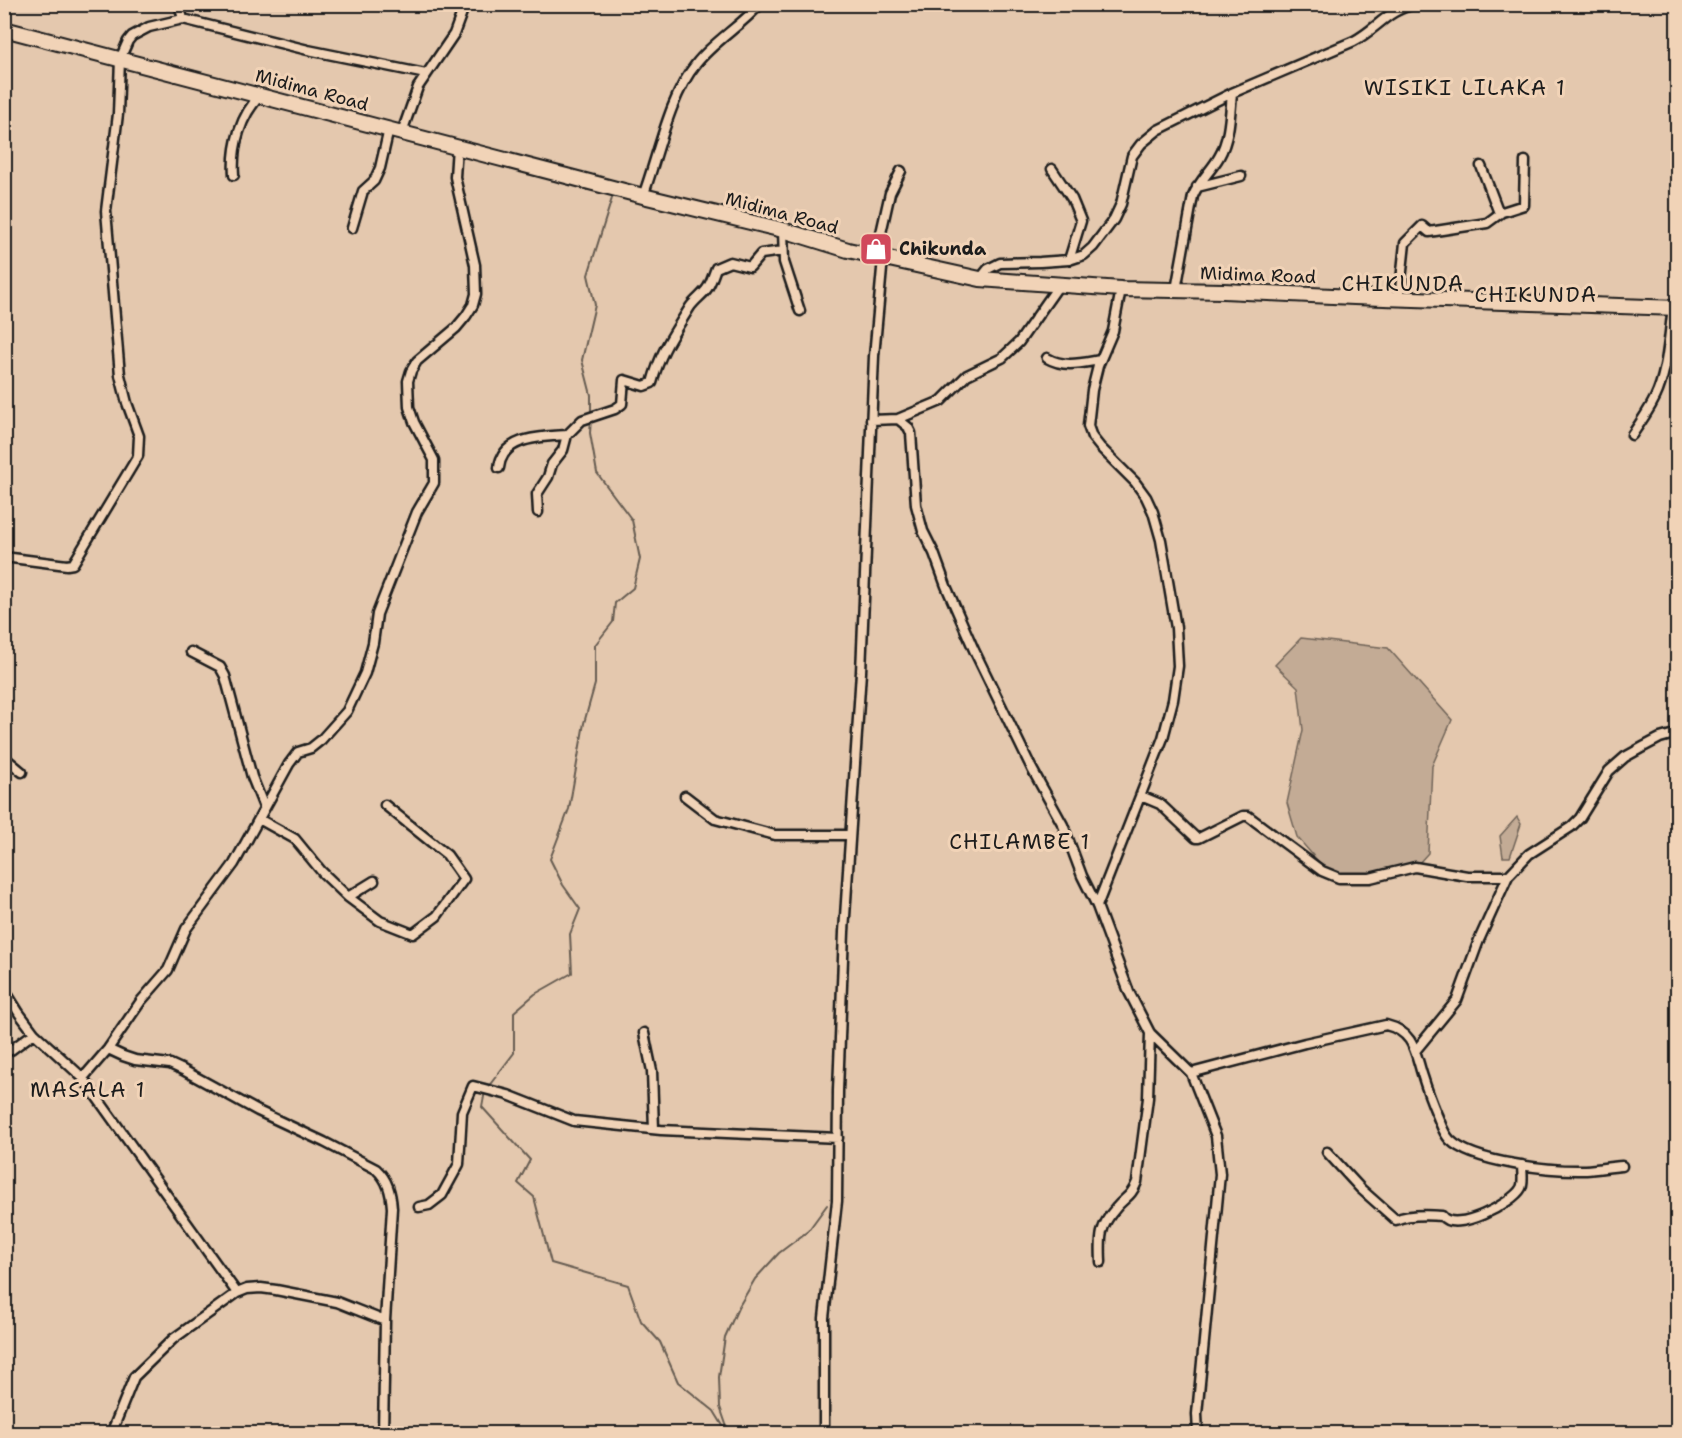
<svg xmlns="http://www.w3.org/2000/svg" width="1682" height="1438" viewBox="0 0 1682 1438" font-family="'Shantell Sans',sans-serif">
	<rect width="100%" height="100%" fill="#e4c8ae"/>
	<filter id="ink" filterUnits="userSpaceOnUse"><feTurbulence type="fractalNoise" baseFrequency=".0167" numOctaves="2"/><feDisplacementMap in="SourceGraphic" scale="12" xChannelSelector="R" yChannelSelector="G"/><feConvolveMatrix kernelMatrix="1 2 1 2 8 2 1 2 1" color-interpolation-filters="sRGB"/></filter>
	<g filter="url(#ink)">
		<!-- green -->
		<path fill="#c3ab95" stroke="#706458" stroke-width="1.5" d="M1301,638L1388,648L1452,720L1432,766L1428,853L1418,864L1368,877L1330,875L1297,837L1287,803L1303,730L1298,687L1275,665Z
			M1517,817L1521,824L1510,857H1503L1500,836Z"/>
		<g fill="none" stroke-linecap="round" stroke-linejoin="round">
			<!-- stream -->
			<path stroke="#665c51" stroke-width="2" d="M591,413V395L582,360L595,305L588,275L613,195
				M488,1087L514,1053V1012L535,994L572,973L570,934L580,909L563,885L550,859L569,809L584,723L595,684V645L613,622L615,603L633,588L640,559L632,520L597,473L590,433L591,419
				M485,1091L482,1107L530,1160L518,1183L534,1197L551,1263L628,1285L641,1321L660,1342L678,1382L714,1411L728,1434
				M728,1430L720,1407L719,1377L725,1337L738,1308L755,1279L779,1253L808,1231L827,1205"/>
			<defs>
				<path id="street" d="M179,4L183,19
					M402,132L418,87L454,34L465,4
					M1481,166L1499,213L1524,205L1525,161
					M1052,169L1072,199L1081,221L1069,260
					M234,175C232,147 240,115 261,95
					M1197,187L1241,176
					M643,196C658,156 669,97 696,64C714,41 740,27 760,4
					M352,228L363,191L374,181L380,168L389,129
					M783,230L784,262L800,311
					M980,279L988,269L1000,263L1040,262L1069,260L1084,255L1093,247L1114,219L1121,204L1132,156L1141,144L1158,130L1232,93L1354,41C1377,29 1388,9 1416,4
					M1176,290L1193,196C1199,181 1211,171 1219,157C1230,138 1230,114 1232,93
					M1399,299L1405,243L1422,226L1429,232L1487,223L1502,212
					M1047,358C1064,368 1082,363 1100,360
					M898,419L908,427L911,433L916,505L923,531L934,553L946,586L974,650L1032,769L1063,825L1082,876L1097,906L1129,992L1150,1033L1191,1073L1216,1136L1220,1174L1197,1414L1198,1434
					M871,420L898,419L941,401L967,375L1002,358L1019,342L1059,285
					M1632,435C1641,421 1652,407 1658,391C1668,365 1669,335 1673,308
					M499,468C502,436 542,437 567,435
					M538,512L537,494L548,477L552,464L563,450L567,435L582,420L615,409L622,404L624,380L644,386L652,383C661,350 673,335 690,307C694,301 701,296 706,290C711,284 713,275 716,268L730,262L750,267L761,254L783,251
					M4,557L67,565L73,564L138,456L139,436L127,403L120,375L106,211L118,114L120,59L128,41L132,36L149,27L183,19L308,50L426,74
					M191,652L220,667L225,676L252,777L264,807
					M4,757L22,772
					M685,796L715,819L775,835H850
					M1141,796L1160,804L1196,838H1199L1243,816H1248L1322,871L1339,878H1370L1415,867L1467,876H1508
					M259,819L295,839L322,872L348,897L374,881
					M348,897L380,921L413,934L437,916L464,879L447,855L385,805
					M1097,906L1163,738L1173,700L1178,666L1176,628L1161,540L1153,512L1146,497L1135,482L1100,447L1092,437L1088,426L1092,390L1098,366L1113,331L1121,289
					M4,989L19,1013L34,1033L83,1078L237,1293
					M644,1033L652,1071L654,1129
					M108,1049L123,1056L135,1060L170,1064L183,1070L258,1111L324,1142L376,1169C388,1180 391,1193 392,1208L385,1321L383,1434
					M1416,1050L1457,1000L1479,940L1508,876L1529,854L1571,827L1580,818L1609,771L1625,757L1643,747L1660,738L1678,733
					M4,1052L11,1050L34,1033
					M1191,1073L1305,1043L1386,1025C1415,1032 1415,1053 1423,1077C1427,1090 1432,1103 1437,1115C1441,1124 1443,1133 1450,1140C1473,1163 1553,1171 1586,1170C1598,1169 1610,1167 1622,1166
					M83,1078L108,1049L141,1001L168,970L186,929L234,864L289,764L298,752L311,748L321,740L347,711L365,673L373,643L377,614L417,512L434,483V460L414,422L409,407L408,381L411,371L417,361L456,328L466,316L473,305L476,294L475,265L455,177L457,146
					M1327,1152L1361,1189L1396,1220C1408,1214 1428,1215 1442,1216C1455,1234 1513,1203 1521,1188C1524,1182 1522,1172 1522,1165
					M419,1207L429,1205L442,1195L459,1164L462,1112L473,1086L508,1095L574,1121L661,1130L838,1138
					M1101,1262C1100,1238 1099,1227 1116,1208C1125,1197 1131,1197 1137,1182L1148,1098L1150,1033
					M111,1434L134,1377L173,1339L237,1293L247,1289L261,1288L276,1290L337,1302L385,1321
					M824,1434V1318L837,1201L838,1091L844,932L861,672L874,356L883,258L881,233L890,193L901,171"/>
				<path id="primary" d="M4,29L643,196L783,230L848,250L980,279L1121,289L1223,291L1354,297L1678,308"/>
			</defs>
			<!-- street casing -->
			<use href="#street" stroke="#1c1c1c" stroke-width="13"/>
			<!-- primary casing -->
			<use href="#primary" stroke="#1c1c1c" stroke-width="18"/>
			<!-- street -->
			<use href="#street" stroke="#f1d3b7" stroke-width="8"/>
			<!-- primary -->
			<use href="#primary" stroke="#f1d3b7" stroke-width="14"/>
		</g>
	</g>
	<!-- icons -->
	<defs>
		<symbol id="shop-square" viewBox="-11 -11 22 22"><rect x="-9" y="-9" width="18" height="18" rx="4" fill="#d1495b" stroke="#f1d3b7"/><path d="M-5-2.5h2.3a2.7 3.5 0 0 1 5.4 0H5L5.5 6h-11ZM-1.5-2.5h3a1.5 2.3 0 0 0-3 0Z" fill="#fff"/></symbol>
	</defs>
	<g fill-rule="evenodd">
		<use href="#shop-square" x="857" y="230" width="38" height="38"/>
	</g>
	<g text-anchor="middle" stroke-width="6" stroke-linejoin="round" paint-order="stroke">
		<!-- street labels -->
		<g font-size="18" fill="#1c1c1c" stroke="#f1d3b7">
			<text transform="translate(312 90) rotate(15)" y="6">Midima Road</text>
			<text transform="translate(782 213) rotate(15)" y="6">Midima Road</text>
			<text transform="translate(1258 275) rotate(2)" y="6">Midima Road</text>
		</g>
		<!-- poi labels -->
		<g font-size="18" font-weight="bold" fill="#1c1c1c" stroke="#f1d3b7" text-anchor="start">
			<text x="899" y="255">Chikunda</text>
		</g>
		<!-- quarter labels -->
		<g font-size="21" letter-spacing="1.5" fill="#1c1c1c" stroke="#f1d3b7">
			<text x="1465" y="95">WISIKI LILAKA 1</text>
			<text x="1403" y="291">CHIKUNDA</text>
			<text x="1536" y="302">CHIKUNDA</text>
			<text x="1020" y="849">CHILAMBE 1</text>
			<text x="88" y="1097">MASALA 1</text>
		</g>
	</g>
	<!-- margin -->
	<rect width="1682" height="1438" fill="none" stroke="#f1d3b7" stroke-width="24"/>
	<rect x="12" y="12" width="1658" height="1414" fill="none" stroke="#1c1c1c" stroke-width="2" filter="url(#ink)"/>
</svg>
